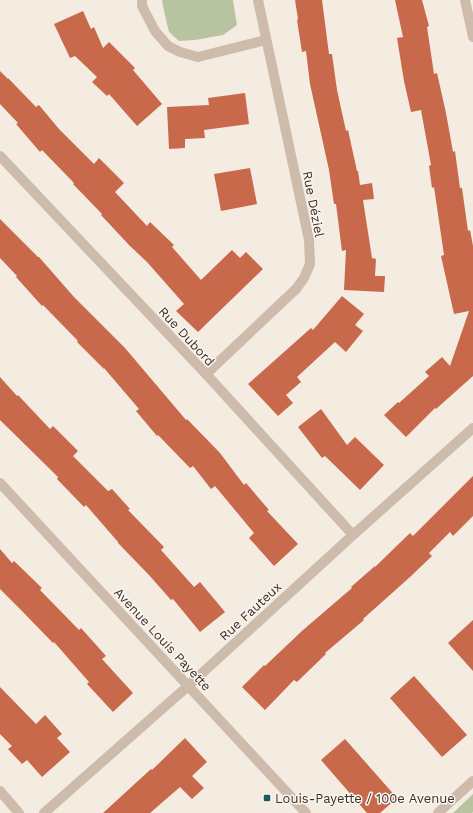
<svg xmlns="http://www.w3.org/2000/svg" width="473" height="813" viewBox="0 0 473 813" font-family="'Work Sans',sans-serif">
	<rect width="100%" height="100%" fill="#f4ebe1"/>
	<!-- green -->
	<path fill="#b8c4a0" d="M162,0H233L237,25L223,35L195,40L179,41L169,32L164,11Z
		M473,794V812L472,813H453Z"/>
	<!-- building -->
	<path fill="#c8694b" d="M295,0H322L329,54H332L337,90L346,131L348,130L357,171H358L360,185L372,183L374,199L363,200L372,258L376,259L375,276H385L384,292L344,290L346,250L342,251L336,204H334L329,170L310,84L306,51L302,52L297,20L298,19Z
		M395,0H422L429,26L427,27L434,74L437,73L446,113L453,152L455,151L460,188H462L468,231L470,230L473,246V376L436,409L435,408L406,437L384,415L398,402L399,403L429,376L425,372L442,357L450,366L469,311L454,314L441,256L444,255L434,187L432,188L429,166L431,165L421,110L411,112L404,81L397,38L403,37Z
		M83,11L91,29L94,27L103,48L109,42L135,68L133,70L162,104L137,126L109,94L107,96L92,82L97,77L75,56L70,58L54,24Z
		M0,71L8,79V78L36,107L39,105L59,129L94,164L99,158L124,183L115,192L147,226L150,222L174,245L172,247L201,280L232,250L240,258L246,252L263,269L198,332L176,311L184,304L147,262L129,245L101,215L102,214L73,184L74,183L42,150L40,152L16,124L18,123L0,104Z
		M245,93L249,124L204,130L205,138L185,139V148L169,149L167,107L209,105L208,98Z
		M250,168L257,204L221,211L214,174Z
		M0,219L38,257H39L74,297L125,348L186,420L187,419L220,453L244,485L246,483L269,510L267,511L298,544L274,566L249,538L254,533L215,486L211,489L193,466L190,468L158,435L157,436L136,411L139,409L104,368V369L77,342L78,341L43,305L42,306L16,277L17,276L0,258Z
		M342,296L364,314L355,325L363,331L346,352L335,342L297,377L301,382L286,395L293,403L278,416L248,384L311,328L313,330Z
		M0,377L17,396L18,395L50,429L53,426L78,451L73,456L108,491L112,489L130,509L128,510L164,547L161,550L194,587L200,582L225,612L200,632L173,599L171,600L149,575L118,543V542L86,505L84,507L57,479L58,477L0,420Z
		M321,409L347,445L355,437L384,465L360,490L325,456L322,458L298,427Z
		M473,476V516L453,536L450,532L429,553L432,556L410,577L363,619L364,620L325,653L326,654L297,682L294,680L265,710L242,687L264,665L265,666L303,630L352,588L351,587L375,566V567L410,533L413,536Z
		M0,549L12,563L14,561L42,588L40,590L79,630L81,628L106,656L102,659L133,693L113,712L87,684L89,682L54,642L53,643L21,610L0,589Z
		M473,620V671L448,643Z
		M414,676L467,735L442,757L390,698Z
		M0,687L36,724L45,715L62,734L57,738L70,752L42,777L27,760L22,764L8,749L12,746L0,734Z
		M185,738L207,762L192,776L204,788L192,799L180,787L150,813H103L151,769L152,770Z
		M345,739L397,798L380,813H367L321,760Z"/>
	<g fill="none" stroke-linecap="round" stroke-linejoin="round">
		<!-- minor -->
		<path stroke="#cdbbac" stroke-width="10" d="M142,0V6L155,31L168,46L180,52L198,57L266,40
			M465,0L473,37
			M0,156L206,374L353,535
			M206,374L296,289L304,278L310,264L309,240L258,0
			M0,791L19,813
			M44,813L188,686L353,535L473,428"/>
		<!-- tertiary -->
		<path stroke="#cdbbac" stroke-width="10" d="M0,483L306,813
			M438,813L473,781"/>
	</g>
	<!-- markers -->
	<rect fill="#1f5a5e" stroke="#fbf5ee" stroke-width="1.5" x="263" y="794" width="8" height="8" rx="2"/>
	<g text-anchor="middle" stroke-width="3" stroke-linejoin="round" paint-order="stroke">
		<!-- street labels -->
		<g font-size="13" fill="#3b302b" stroke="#fbf5ee">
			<text transform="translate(314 204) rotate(79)" y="5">Rue Déziel</text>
			<text transform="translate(187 336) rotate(47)" y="5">Rue Dubord</text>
			<text transform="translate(250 611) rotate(-43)" y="5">Rue Fauteux</text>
			<text transform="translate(163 639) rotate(47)" y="5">Avenue Louis Payette</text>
		</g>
		<!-- poi labels -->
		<g font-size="13" fill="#3b302b" stroke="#fbf5ee" text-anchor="start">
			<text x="275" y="803">Louis-Payette / 100e Avenue</text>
		</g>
	</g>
</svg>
